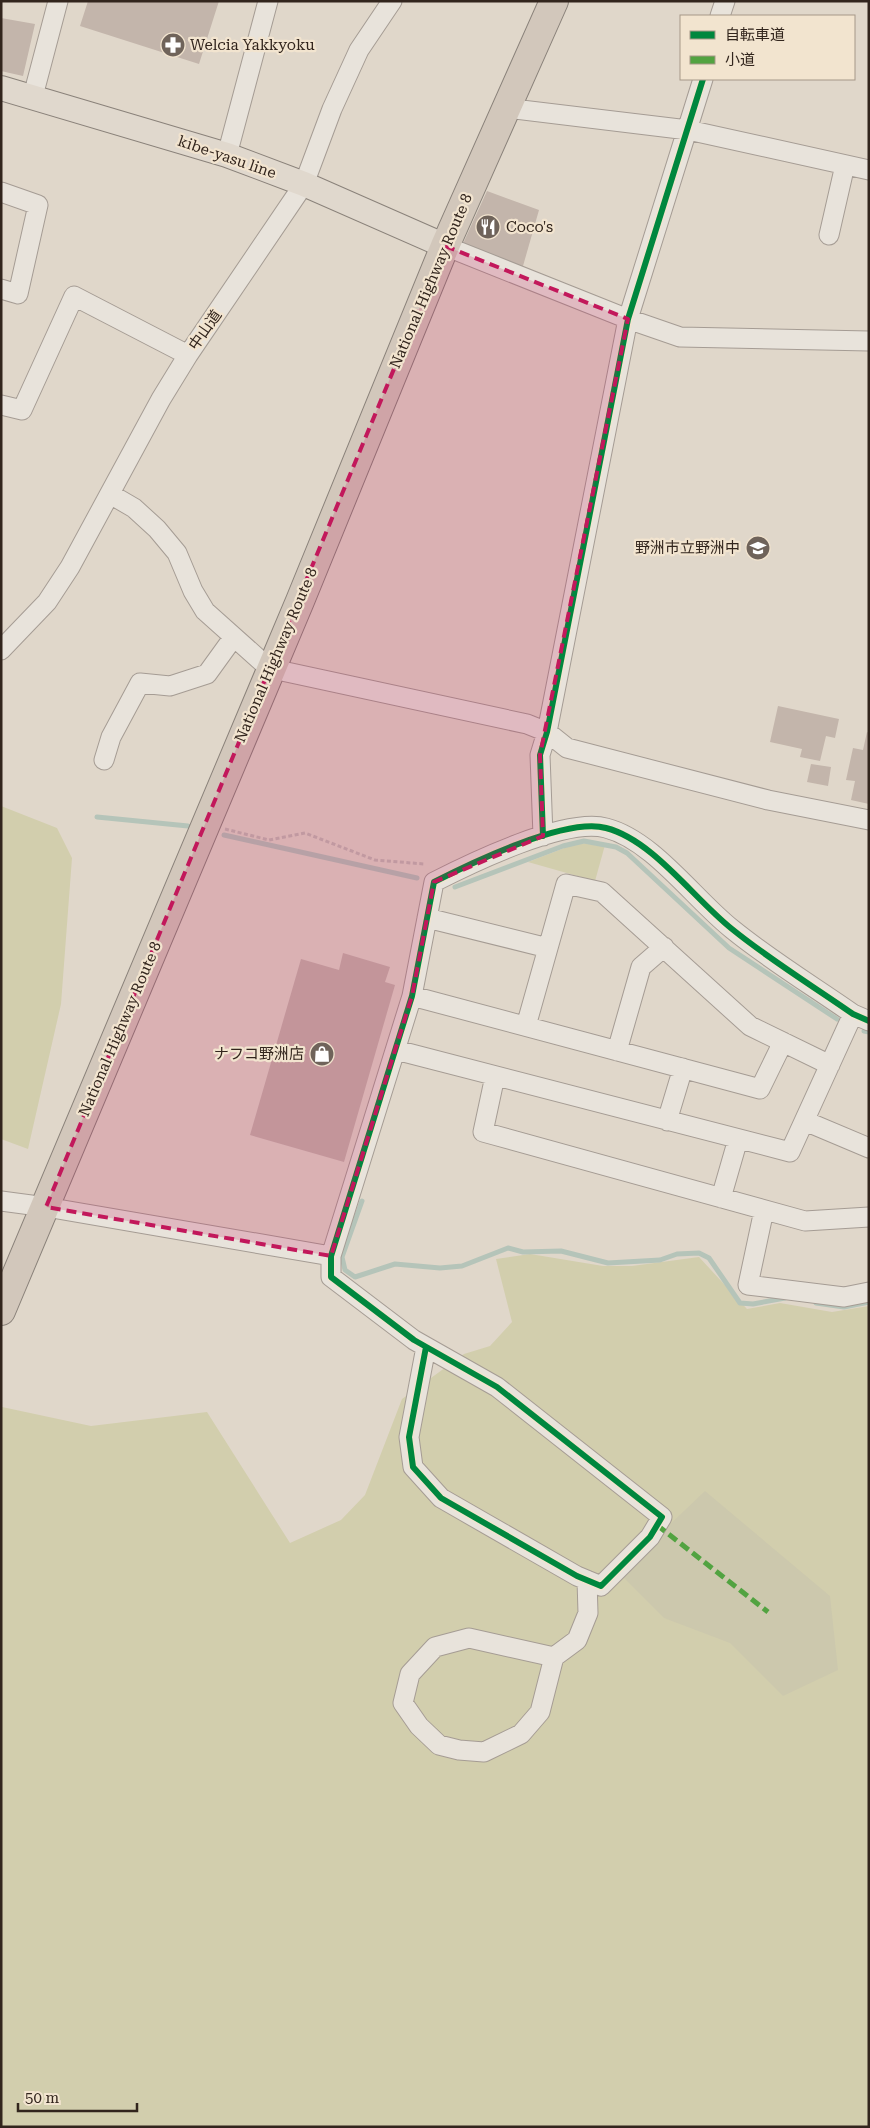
<svg xmlns="http://www.w3.org/2000/svg" width="870" height="2128" viewBox="0 0 870 2128" font-family="'Roboto Serif','Noto Sans JP',serif">
	<rect width="100%" height="100%" fill="#e0d7ca"/>
	<!-- green -->
	<path fill="#d2cead" d="M1,806L57,828L72,858L61,1004L28,1149L1,1139Z
		M591,843L605,845L595,881L528,862L575,844Z
		M530,1254L603,1266H632L699,1257L747,1309L780,1303L832,1312L869,1306V2127H1L2,1407L91,1426L207,1412L290,1543L341,1520L365,1495L402,1399L464,1354L490,1346L512,1322L496,1259Z"/>
	<!-- cemetery -->
	<path fill="#ccc8ad" d="M705,1491L830,1596L838,1670L783,1696L730,1643L664,1618L622,1576L664,1530Z"/>
	<g fill="none" stroke-linecap="round" stroke-linejoin="round">
		<!-- stream -->
		<path stroke="#b5c4b9" stroke-width="5" d="M97,817L188,826
			M224,835L417,878
			M455,887L563,846L584,841L616,847L627,853L729,948L837,1019
			M864,1031L869,1032
			M362,1201L342,1257L345,1270L355,1277L395,1264L440,1268L462,1266L508,1248L523,1252L561,1251L608,1263L660,1260L677,1254L699,1253L709,1258L740,1303L753,1304L785,1298
			M816,1303L844,1307L869,1302"/>
	</g>
	<!-- building -->
	<path fill="#c3b5ab" d="M88,1H219L199,64L80,26Z
		M1,18L35,24L23,76L1,71Z
		M487,191L539,210L523,266L461,248Z
		M778,706L839,719L835,738L826,736L820,761L800,757L802,749L770,742Z
		M867,732L869,733V804L851,800L855,781L846,780L853,748L863,750Z
		M811,764L831,767L828,786L807,782Z
		M343,953L390,967L385,982L395,985L344,1162L250,1135L301,959L339,970Z"/>
	<g fill="none" stroke-linecap="round" stroke-linejoin="round">
		<defs>
			<path id="minor" d="M720,16L725,1
				M33,96L58,1
				M506,108L688,130L869,170
				M227,155L268,1
				M1,192L38,205L18,294L1,289
				M829,235L845,165
				M445,246L628,319L680,337L869,341
				M1,405L22,410L74,296L188,355
				M110,494L134,508L157,529L177,553L193,591L205,611L262,662L282,671L527,724L547,732L567,748L768,800L869,820
				M1,650L47,602L70,567L161,399L188,355L304,184L332,109L359,50L392,1
				M104,760L111,737L140,683L170,686L207,674L233,638
				M543,836L540,755L547,732L628,319L703,79
				M427,918L548,948L566,884L602,892L750,1026L830,1065
				M412,996L760,1089L783,1042
				M526,1026L548,948
				M396,1050L790,1152L853,1014
				M617,1051L641,967L664,947
				M495,1076L483,1132L805,1221L869,1217
				M667,1121L683,1068
				M805,1121L869,1148
				M721,1198L738,1139
				M1,1201L46,1207L331,1256
				M764,1210L748,1285L844,1297L869,1292
				M426,1347L409,1437L413,1467L441,1498L577,1576L601,1586L650,1537L662,1517L497,1387L414,1340L331,1277V1256L412,996L434,882C471,863 566,817 606,828C653,840 694,899 732,929C770,960 813,986 853,1014L869,1021
				M554,1657L540,1712L521,1734L484,1752L459,1750L439,1745L419,1726L403,1703L410,1674L435,1647L469,1638L554,1657L577,1640L588,1613L587,1580"/>
			<path id="major" d="M1,88L227,155L304,184L445,246"/>
			<path id="highway" d="M1,1311L300,601L445,246L554,1"/>
		</defs>
		<!-- minor casing -->
		<use href="#minor" stroke="#a59c94" stroke-width="21"/>
		<!-- major casing -->
		<use href="#major" stroke="#8a827a" stroke-width="26"/>
		<!-- highway casing -->
		<use href="#highway" stroke="#8a827a" stroke-width="30"/>
		<!-- path -->
		<path stroke="#c1bab3" stroke-width="3" stroke-dasharray="4 2.5" stroke-linecap="butt" d="M225,829L269,840L305,833L375,860L424,864"/>
		<!-- minor -->
		<use href="#minor" stroke="#e8e3db" stroke-width="19"/>
		<!-- major -->
		<use href="#major" stroke="#e0d8cd" stroke-width="24"/>
		<!-- highway -->
		<use href="#highway" stroke="#d2c7bb" stroke-width="28"/>
		<!-- quiet -->
		<path stroke="#52a341" stroke-width="5" stroke-dasharray="10 5" stroke-linecap="butt" d="M657,1525L768,1612"/>
		<defs>
			<path id="cycleway" d="M543,836L540,755L547,732L628,319L703,79
				M426,1347L409,1437L413,1467L441,1498L577,1576L601,1586L650,1537L662,1517L497,1387L414,1340L331,1277V1256L412,996L434,882C471,863 566,817 606,828C653,840 694,899 732,929C770,960 813,986 853,1014L869,1021"/>
		</defs>
		<!-- cycleway casing -->
		<use href="#cycleway" stroke="#f2e4cf" stroke-width="9"/>
		<!-- cycleway -->
		<use href="#cycleway" stroke="#00873e" stroke-width="6"/>
	</g>
	<!-- marked area -->
	<path fill="#c2185b" fill-opacity="0.2" stroke="#c2185b" stroke-width="4" stroke-dasharray="10 6" stroke-linejoin="round" d="M445,246L628,319L540,755L543,836L434,882L412,996L331,1256L46,1207Z"/>
	<!-- icons -->
	<defs>
		<symbol id="pharmacy-disc" viewBox="-11 -11 22 22"><circle r="9.5" fill="#6f635a" stroke="#f2e4cf"/><path d="M-2-6h4v4h4v4h-4v4h-4v-4h-4v-4h4Z" fill="#fff"/></symbol>
		<symbol id="restaurant-disc" viewBox="-11 -11 22 22"><circle r="9.5" fill="#6f635a" stroke="#f2e4cf"/><path d="M-5-6h1v4h1v-4h1v4h1v-4h1v5L-1.5 .5V6h-2V.5L-5-1ZM5-6V6H3V1.5H1.5Q1.5-4 5-6Z" fill="#fff"/></symbol>
		<symbol id="school-disc" viewBox="-11 -11 22 22"><circle r="9.5" fill="#6f635a" stroke="#f2e4cf"/><path d="M0-5L7-2L0 1L-7-2ZM-4 1L0 2.5L4 1V4Q0 6-4 4Z" fill="#fff"/></symbol>
		<symbol id="shop-disc" viewBox="-11 -11 22 22"><circle r="9.5" fill="#6f635a" stroke="#f2e4cf"/><path d="M-5-2.5h2.3a2.7 3.5 0 0 1 5.4 0H5L5.5 6h-11ZM-1.5-2.5h3a1.5 2.3 0 0 0-3 0Z" fill="#fff"/></symbol>
	</defs>
	<g fill-rule="evenodd">
		<use href="#pharmacy-disc" x="159" y="31" width="28" height="28"/>
		<use href="#restaurant-disc" x="474" y="213" width="28" height="28"/>
		<use href="#school-disc" x="744" y="534" width="28" height="28"/>
		<use href="#shop-disc" x="308" y="1040" width="28" height="28"/>
	</g>
	<g text-anchor="middle" stroke-width="4.5" stroke-linejoin="round" paint-order="stroke">
		<!-- poi labels -->
		<g font-size="15" fill="#32251d" stroke="#f2e4cf" text-anchor="start">
			<text x="190" y="50">Welcia Yakkyoku</text>
			<text x="506" y="232">Coco's</text>
			<text x="740" y="553" text-anchor="end">野洲市立野洲中</text>
			<text x="304" y="1059" text-anchor="end">ナフコ野洲店</text>
		</g>
		<!-- street labels -->
		<g font-size="15" fill="#32251d" stroke="#f2e4cf">
			<text transform="translate(227 157) rotate(19)" y="5">kibe-yasu line</text>
			<text transform="translate(431 281) rotate(-67)" y="5">National Highway Route 8</text>
			<text transform="translate(205 330) rotate(-55)" y="5">中山道</text>
			<text transform="translate(276 655) rotate(-67)" y="5">National Highway Route 8</text>
			<text transform="translate(120 1029) rotate(-67)" y="5">National Highway Route 8</text>
		</g>
	</g>
	<!-- border -->
	<rect width="870" height="2128" fill="none" stroke="#32251d" stroke-width="5"/>
	<!-- legend -->
	<rect x="680" y="15" width="175" height="65" fill="#f2e4cf" stroke="#a59888"/>
	<rect x="690" y="31" width="25" height="8" fill="#00873e" stroke="#a59888"/>
	<text x="725" y="40" font-size="15" fill="#32251d">自転車道</text>
	<rect x="690" y="56" width="25" height="8" fill="#52a341" stroke="#a59888"/>
	<text x="725" y="65" font-size="15" fill="#32251d">小道</text>
	<!-- scale -->
	<path d="M18 2103v8h119v-8" fill="none" stroke="#32251d" stroke-width="2.5"/>
	<text x="25" y="2103" font-size="15" fill="#32251d" stroke="#f2e4cf" stroke-width="4" paint-order="stroke">50 m</text>
</svg>
